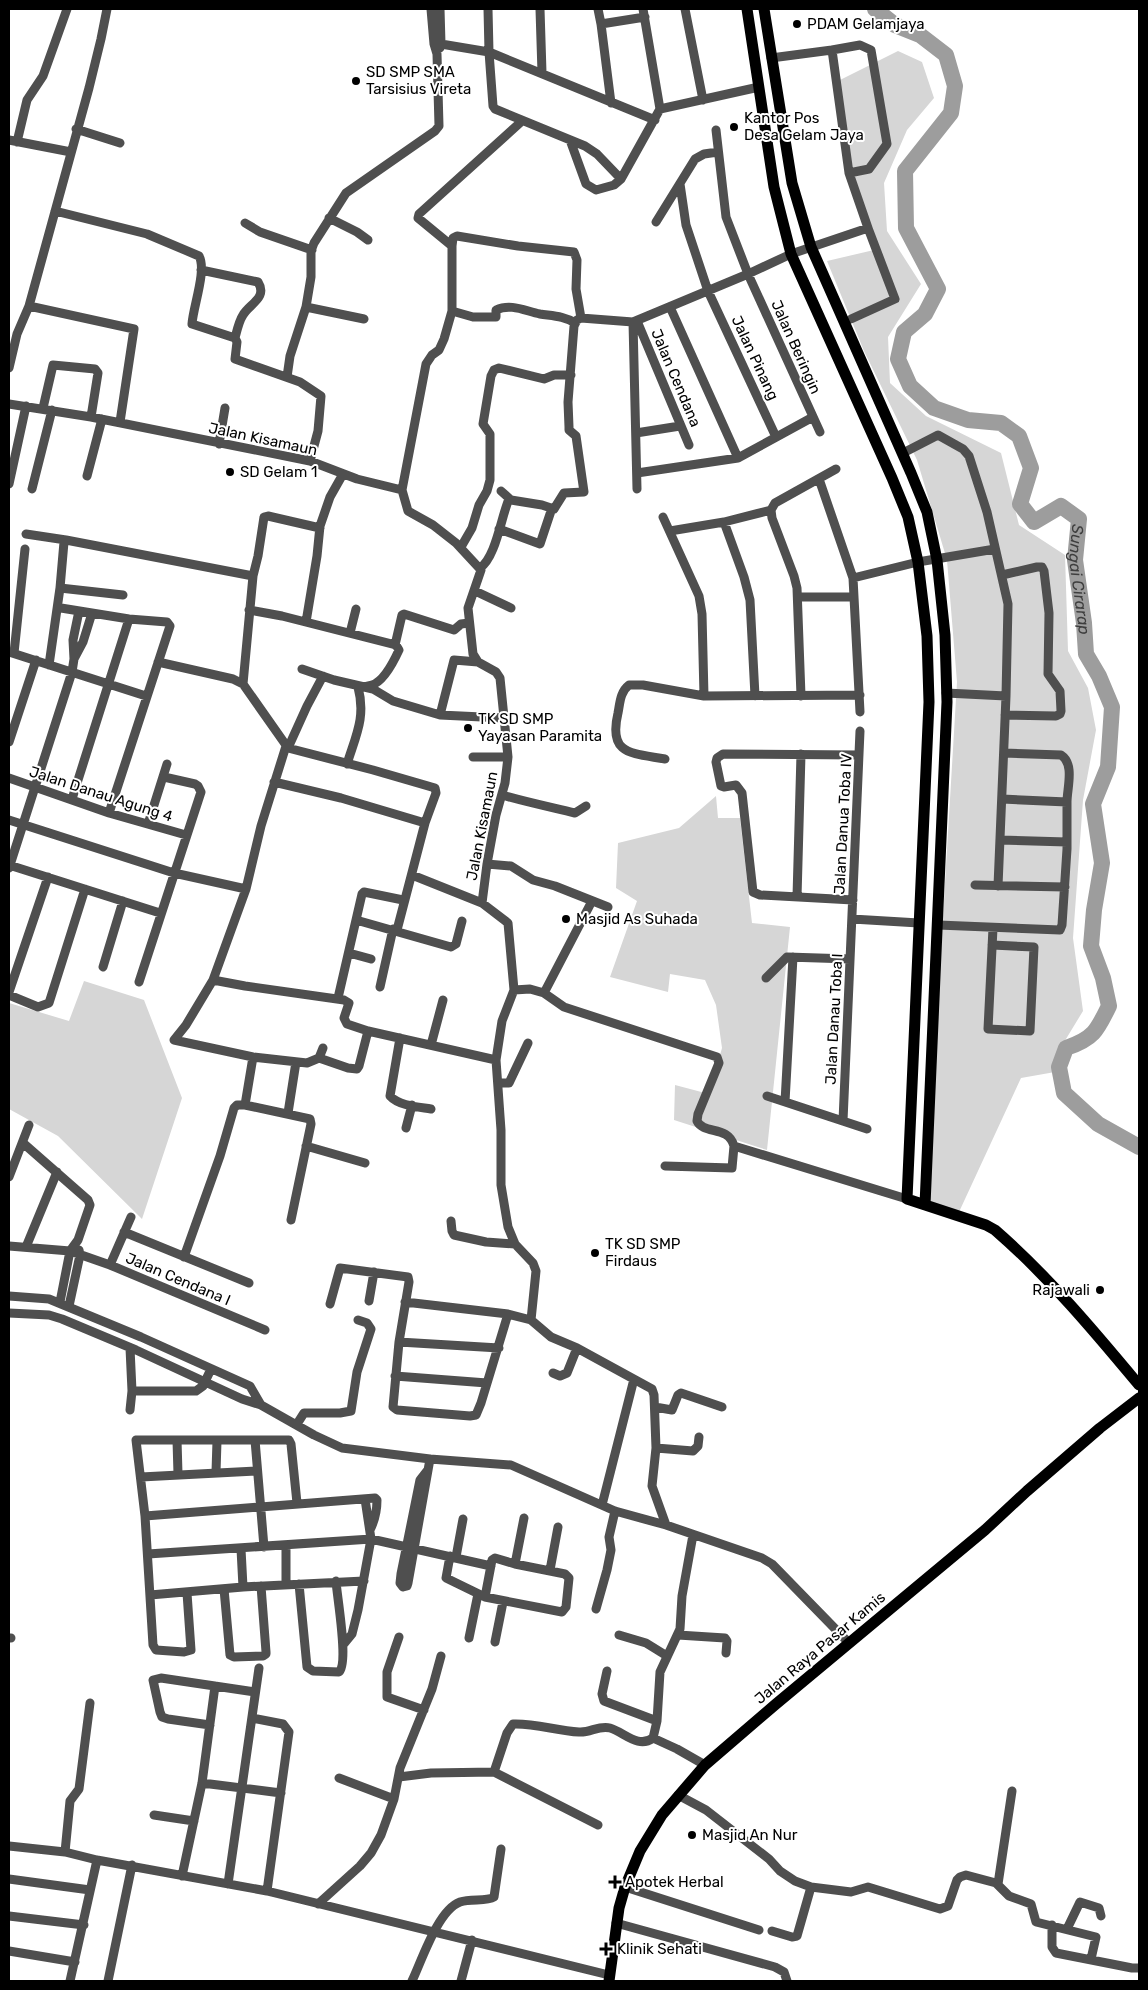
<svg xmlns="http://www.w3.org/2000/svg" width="1148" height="1990" viewBox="0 0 1148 1990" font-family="Rubik,sans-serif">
	<rect width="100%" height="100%" fill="#fff"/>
	<!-- green -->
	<path fill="#d6d6d6" d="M898,51L922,62L934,98L907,130L884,183L887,231L921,284L888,337L890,383L926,416L1001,453L1019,525L1065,555L1068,651L1088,688L1096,730L1083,800L1073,938L1083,1011L1055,1057V1072L1021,1078L959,1212L926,1201L957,682L947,560L917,460L864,351L827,261L874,250L848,155L838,81Z
		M716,796L718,818H740L752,923L790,927L767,1150L674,1120L675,1085L709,1094L722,1048L716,1005L705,980L670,974L668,992L610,977L637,901L616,888L618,843L679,828Z
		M84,981L144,1000L182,1098L142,1219L58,1136L9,1109V1003L69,1021Z"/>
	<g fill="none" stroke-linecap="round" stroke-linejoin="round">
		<!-- river -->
		<path stroke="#9d9d9d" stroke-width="16" id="s1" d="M875,9L895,25L920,35L946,55L955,86L951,113L905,171L906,228L938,289L925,314L904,332L898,359L910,386L934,408L968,420L1001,423L1019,436L1031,468L1020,504L1034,522L1061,506L1079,519L1075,560L1084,623L1086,654L1099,676L1112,707L1108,767L1093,804L1102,863L1094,910L1091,946L1103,978L1109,1006C1097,1031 1093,1039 1066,1048L1059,1067L1064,1093L1098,1124L1139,1147"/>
		<!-- minor -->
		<path stroke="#4f4f4f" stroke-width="9" d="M488,9L489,52L493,106L495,109L585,146L597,154L621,179
			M540,9L542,73
			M598,9L601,24L611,103
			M643,9L660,109
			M685,9L703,100
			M601,24L645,17
			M434,44H441L489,52L655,120
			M440,48L441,44L440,9
			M771,58L832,50
			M522,121L419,214L418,218L452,246L453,238L457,236L518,246L574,252L577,260L576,289L581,318
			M76,129L120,143
			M716,130L726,217L748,274L820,432
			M9,140L71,152
			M570,140L586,184L596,190L614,185L621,179L660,109L759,87
			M17,142L27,100L43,76L67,9
			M680,184L686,225L708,291L776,437
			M55,211L147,234L199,256C207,270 193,307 192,324L235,338L237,342L235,359L300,382L321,396L318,431L310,461
			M329,218L357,232L368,240
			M656,222L695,159L704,154L718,152
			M245,223L260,232L312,250
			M201,270L258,282C268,298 249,304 243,315C239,321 237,330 235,338
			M29,306L134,329L120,422
			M306,307L364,319
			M670,307L738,458
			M452,311L473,317H496V310C511,303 525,311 540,314C553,316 564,316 575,323
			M851,319L895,299L868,228
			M637,321L689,445
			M633,322L637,489
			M9,368L17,334L29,306L89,88L101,39L107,9
			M287,377L290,356L306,307L311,277V251L314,243L346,193L435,131L439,126L437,54L434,44L431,9
			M9,404L91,417L310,461L357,479L402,490L408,511L433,525L456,543L481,570L468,608L473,654L478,662L496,672L500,678L508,757L505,783L496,815L487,864L482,903
			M43,408L53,365L95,369L98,373L91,417
			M636,433L680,426
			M219,444L225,408
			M903,453L938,435L963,449L969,456L987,512L1008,604L1006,696
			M637,473L738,458L813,417
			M87,476L102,419
			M819,479L853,578L860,712
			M9,484L26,406
			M32,489L52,410
			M402,490L426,364L432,355L439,350L444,339L452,311V246
			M501,491L511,500L542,505L554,509L564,493L584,492L576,436L569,430V427L568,402L574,326L577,320L581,318L633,322L748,274L791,254L868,228L849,173L832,50L860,45L871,50L887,144L869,169L849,173
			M663,517L699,596L702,614L704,696
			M724,522L744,577L750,600L755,696
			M499,529L540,544L552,508
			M670,531L724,522L771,510
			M26,534L66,540
			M461,547L472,528L479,505L487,491L490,480V434L483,424L491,376L494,370L499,368L544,379L554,375H571
			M480,568C496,557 501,517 509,499
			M1002,575L1037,567H1042L1044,571L1049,613L1048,674L1060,691L1061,711L1060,714L1056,716L1005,715
			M253,576L258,556L264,517L268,516L320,528
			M853,578L918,562L995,549
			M60,588L123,595
			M475,591L511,608
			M799,597H854
			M61,608L129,619L167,622L170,626L109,813
			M249,610L282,616L396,645L399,650C394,661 384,681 372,685C369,686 364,687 360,687
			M306,622L317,556L320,526L330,497L343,474
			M350,633L356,609
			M395,645L402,615L404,614L454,630L461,624L469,623
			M9,652L146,696
			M14,653L25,549
			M74,659L83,642L92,613
			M158,662L233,679L243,684L288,748L373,770L435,788L436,793L425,823L397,930
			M49,665L60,588L64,542L66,540L253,576L243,684
			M302,669L334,680L373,689L393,701L440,715L503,718
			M946,693L1006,696L998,886
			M801,696L797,588L794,576L772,518L771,510L775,503L836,469
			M440,715L454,660L478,662
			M9,742L36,660
			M286,746L261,826L246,889L213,980L186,1025L174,1040L253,1057L307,1063L319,1058L323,1048
			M288,748L307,706L323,676
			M473,757H508
			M665,759C631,753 608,755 618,713C620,703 620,692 629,685H643L704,696L860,695
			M347,764C356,735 366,717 358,687
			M9,778L109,813L186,835
			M274,782L341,798L425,823
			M502,795C526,802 550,807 575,813L586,806
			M72,799L129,619
			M1002,799L1067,802C1067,788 1075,764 1061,755L1004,753
			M9,820L174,873L246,889
			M148,824L167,764
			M1000,840L1067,842
			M487,864L511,866L533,880L555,886L608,907
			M9,865L160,913
			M9,868L72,672L74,659L73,640L79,611
			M412,875L482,903L508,923L514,990L502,1021L496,1060L501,1130V1185L508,1227L515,1244L533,1263L536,1271L531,1320
			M975,885L1065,887
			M797,897L801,754
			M853,900L760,895L753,892L742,793L736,785L724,787L721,786L716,762L717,758L723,754L859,755
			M852,919L919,923
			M356,920L451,947L456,944L462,921
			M938,925L1060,930L1062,925L1067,849V802
			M992,945L1034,947L1030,1031L988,1029L993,928
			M349,953L371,959
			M103,967L123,901
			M766,978L787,957L850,959
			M213,980L245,986L344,1000L349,1003L344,1018L347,1024L368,1031L496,1060
			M139,982L201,792L198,786L195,784L164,777
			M380,987L393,929
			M514,990L530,989L544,993L592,901
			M9,992L48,877
			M544,993L564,1007L717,1057L719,1063L698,1114L697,1121C704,1135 728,1125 734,1146
			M9,995L38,1007L49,1003L85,889
			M338,998L362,894L364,892L403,900
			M400,1038L390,1096C399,1106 419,1107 431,1109
			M431,1045L443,1000
			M319,1058L348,1068L357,1069L359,1066L368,1031
			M498,1083H509L528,1043
			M767,1096L867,1129
			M785,1102L793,957
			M245,1105L253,1057
			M288,1113L296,1062
			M843,1121L860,731
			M406,1128L412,1105
			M23,1143L88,1200L90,1205L78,1240L70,1251L60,1302
			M306,1146L365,1163
			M665,1166L732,1168L734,1146L907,1199
			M9,1177L29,1125
			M451,1221L452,1231L454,1235L486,1242L515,1244
			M124,1232L249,1283
			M9,1246L70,1251L110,1265L265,1330
			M26,1247L57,1172
			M184,1257L220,1156L234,1108L237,1105H245L310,1119L311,1124L291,1220
			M110,1265L131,1217
			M9,1296L49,1299L141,1337L250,1386L261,1405
			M369,1301L374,1272
			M405,1302L508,1314L531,1320
			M330,1304L340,1268L408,1277L409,1282L399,1342L393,1407L397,1410L470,1416L476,1415L481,1403L508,1314
			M69,1306L80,1255L79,1250
			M9,1313L49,1315L62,1319L136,1350L242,1399L261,1405L314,1435L342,1448L430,1459L511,1465L615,1511L666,1525L762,1558L772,1564L849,1643
			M531,1320L551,1337L577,1348L652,1389L654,1395L656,1448L652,1486L666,1525
			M399,1342L499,1348
			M130,1348L132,1391L130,1410
			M553,1373L560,1376L567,1373L577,1348
			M395,1376L487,1383
			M132,1391H196L203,1386L211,1369
			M655,1407L672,1410L678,1395L681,1393L722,1407
			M297,1424L304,1413H340L351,1411L357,1372L371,1329L367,1323L358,1320
			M177,1440L178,1474
			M255,1440L264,1547
			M656,1448L693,1451L698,1446L699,1437
			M427,1471L420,1480L401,1574L400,1583L403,1587L407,1586L408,1583L430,1459
			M216,1472L217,1441
			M141,1477L257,1471
			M602,1505L634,1379
			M145,1516L375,1498L377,1500C377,1511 375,1520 370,1530
			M286,1545V1585
			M241,1549L243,1587
			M148,1554L371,1539L491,1566
			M450,1556L446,1578L485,1597L562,1612L566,1607L569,1578L565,1574L515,1564L495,1558L492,1560L485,1597
			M456,1557L463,1519
			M515,1564L524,1518
			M550,1570L558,1527
			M299,1584L307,1667L313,1671L339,1672C349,1663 337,1597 336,1581
			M224,1589L230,1655L234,1657L263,1656L266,1654V1652L261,1586
			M187,1593L191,1650L184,1652L156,1650L153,1645L145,1516L136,1440H289L291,1444L297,1503
			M150,1595L243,1587L364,1581
			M596,1609L607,1570L611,1550L609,1537L615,1511
			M619,1635L646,1643L667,1656
			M678,1635L725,1638L727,1641L726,1653
			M399,1637L387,1672V1697L424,1710
			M9,1638H11
			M469,1638L478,1594
			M495,1642L503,1602
			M343,1645L352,1634L358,1610L371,1539L365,1499
			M607,1671L602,1694L604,1701L657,1721
			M252,1718L283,1724L289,1732L267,1891
			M210,1725L168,1719L162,1717L160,1712L153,1680L161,1678L255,1692
			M653,1738L677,1749L705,1765
			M494,1772L507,1733L513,1724C535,1723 557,1731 579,1732C590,1733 599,1725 610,1728C624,1732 638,1749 653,1738L657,1721L660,1672L680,1629L682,1596L693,1535
			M399,1777L431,1773L494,1772L598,1825
			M339,1778L394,1799
			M202,1783L281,1793
			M678,1795L706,1810L769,1859L780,1871L795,1881L811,1887L851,1892L868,1887L940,1909L948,1906L957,1880L960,1877L966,1875L996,1883L1009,1896L1031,1904L1036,1922L1096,1937L1091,1959
			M154,1815L194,1821
			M9,1846L65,1852L97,1860L267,1891L609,1975
			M65,1852L70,1801L79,1789L90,1703
			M182,1876L202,1783L215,1686
			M9,1879L90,1890
			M228,1884L259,1668
			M998,1884L1012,1791
			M625,1887L759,1930
			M318,1904L360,1866L371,1853L381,1835L394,1799L400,1768L432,1689L441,1656
			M9,1916L84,1925
			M616,1923L775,1967L784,1972L787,1981
			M1052,1925V1947L1056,1953L1132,1968H1138
			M1067,1929L1080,1902L1099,1908L1101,1916
			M772,1931L792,1937L797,1936L811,1887
			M9,1951L75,1962
			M70,1981L97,1860
			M108,1981L132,1865
			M412,1981C422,1960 438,1910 460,1902C471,1898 486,1902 494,1897L501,1849
			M461,1981L472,1940"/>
		<!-- major -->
		<path stroke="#000" stroke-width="11" d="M747,9L774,187L791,254L892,478L908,517L918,562L927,636L929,702L907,1199L986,1225L995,1230C1048,1276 1094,1331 1139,1385
			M764,9L792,183L811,247L911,473L927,512L937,560L945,635L947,702L925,1205
			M609,1981L619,1908L625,1887L640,1851L662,1815L705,1765L776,1704L985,1530L1027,1491L1100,1428L1139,1398"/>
	</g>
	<!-- markers -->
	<g fill="#000" stroke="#fff" stroke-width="2">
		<circle cx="797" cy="24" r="5"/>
		<circle cx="356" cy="81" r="5"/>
		<circle cx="734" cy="127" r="5"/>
		<circle cx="230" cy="472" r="5"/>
		<circle cx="468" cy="728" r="5"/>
		<circle cx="566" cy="919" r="5"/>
		<circle cx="595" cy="1253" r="5"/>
		<circle cx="1100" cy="1290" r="5"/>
		<circle cx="692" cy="1835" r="5"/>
		<path d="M612.5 1874.5h5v5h5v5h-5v5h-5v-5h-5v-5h5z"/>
		<path d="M603.5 1941.5h5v5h5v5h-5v5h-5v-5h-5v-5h5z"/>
	</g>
	<g text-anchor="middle" stroke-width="4" stroke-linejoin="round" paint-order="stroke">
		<!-- poi labels -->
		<g font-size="15" fill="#000" stroke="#fff" text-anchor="start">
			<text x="807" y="29">PDAM Gelamjaya</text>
			<text x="366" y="77">SD SMP SMA<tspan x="366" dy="17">Tarsisius Vireta</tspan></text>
			<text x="744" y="123">Kantor Pos<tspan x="744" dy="17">Desa Gelam Jaya</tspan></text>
			<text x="240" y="477">SD Gelam 1</text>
			<text x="478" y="724">TK SD SMP<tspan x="478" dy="17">Yayasan Paramita</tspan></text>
			<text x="576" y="924">Masjid As Suhada</text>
			<text x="605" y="1249">TK SD SMP<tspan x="605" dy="17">Firdaus</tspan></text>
			<text x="1090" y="1295" text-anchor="end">Rajawali</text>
			<text x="702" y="1840">Masjid An Nur</text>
			<text x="625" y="1887">Apotek Herbal</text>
			<text x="617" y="1954">Klinik Sehati</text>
		</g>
		<!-- street labels -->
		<g font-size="15" fill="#000" stroke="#fff">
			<text transform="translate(796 347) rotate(66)" y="5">Jalan Beringin</text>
			<text transform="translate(755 358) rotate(65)" y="5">Jalan Pinang</text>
			<text transform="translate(676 378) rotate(67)" y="5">Jalan Cendana</text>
			<text transform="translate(263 439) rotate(12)" y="5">Jalan Kisamaun</text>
			<text transform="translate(101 794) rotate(18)" y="5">Jalan Danau Agung 4</text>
			<text transform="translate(843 824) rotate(-87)" y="5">Jalan Danua Toba IV</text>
			<text transform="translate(482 826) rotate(-79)" y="5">Jalan Kisamaun</text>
			<text transform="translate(834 1019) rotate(-87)" y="5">Jalan Danau Toba I</text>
			<text transform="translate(178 1279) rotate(23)" y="5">Jalan Cendana I</text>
			<text transform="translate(820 1648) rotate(-40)" y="5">Jalan Raya Pasar Kamis</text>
		</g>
		<!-- water labels -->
		<g font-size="16" font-style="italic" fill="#3e3e3e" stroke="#fff">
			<text dy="6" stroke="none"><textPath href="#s1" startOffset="791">Sungai Cirarap</textPath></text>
		</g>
	</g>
	<!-- border -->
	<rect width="1148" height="1990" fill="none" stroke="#000000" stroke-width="20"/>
</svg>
